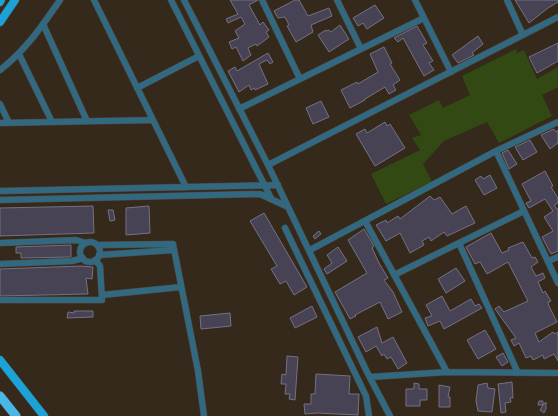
<svg xmlns="http://www.w3.org/2000/svg" width="558" height="416" viewBox="0 0 558 416" font-family="Rubik,sans-serif">
	<rect width="100%" height="100%" fill="#34291a"/>
	<!-- green -->
	<path fill="#324914" d="M516,49L517,53L524,50L537,79L558,67V87L542,95L552,116L499,143L487,122L444,141L423,164L432,182L386,204L371,174L420,150L412,138L421,135L409,115L439,100L443,108L470,95L462,76Z"/>
	<!-- building -->
	<path fill="#474355" stroke="#757184" d="M230,0H258L249,5L260,25L263,22L269,30L266,32L269,37L257,46L256,44L248,48L251,55L243,61L236,47L232,49L229,42L239,38L235,31L245,24L241,17L228,23L226,19L238,14Z
		M295,0H299L308,16L329,8L332,16L311,25L313,32L296,42L287,26L289,25L285,17L278,18L274,11Z
		M515,0H558V2L548,8L529,23Z
		M375,5L384,18L367,29L363,23L358,26L353,18Z
		M340,25L349,39L329,52L318,35L326,30L327,31L329,30L331,32Z
		M417,26L427,43L423,45L433,61L429,63L434,70L424,76L403,38L398,42L394,38Z
		M478,36L483,44L472,53L474,55L458,63L452,55Z
		M558,43V61L537,73L529,57Z
		M384,47L392,63L390,64L400,80L393,85L396,90L389,94L385,87L365,99V100L350,108L341,90L357,82L358,84L378,72L370,54Z
		M268,53L273,62L270,64L267,60L259,64L268,84L255,90L254,88L251,90L249,85L239,92L228,71L235,67L237,71Z
		M321,101L329,117L313,124L306,108Z
		M385,122L387,126L390,124L405,148L375,166L356,134L365,129L367,133Z
		M554,129L556,132L558,130V143L550,149L541,135Z
		M530,140L537,152L523,160L515,147Z
		M508,150L517,164L509,169L502,153Z
		M545,171L553,186L551,187L558,198V203L554,205L557,209H558V251L551,254L542,237L553,231L544,217L553,211L545,199L529,208L526,203L531,201L522,184Z
		M490,175L497,188L484,195L475,180L481,176L483,179Z
		M430,196L434,200L440,197L452,214L466,206L475,223L447,236L444,232L431,241L429,237L422,241L424,245L410,253L400,233L386,241L376,225L386,220L387,223L398,216L400,219Z
		M93,206L94,233L0,236V208Z
		M149,206L150,233L126,235V208Z
		M108,210H113L115,220L110,221Z
		M264,213L307,287L294,295L286,281L280,284L271,269L277,266L250,221Z
		M364,229L374,246L372,248L379,263L388,278L384,280L393,292L402,312L388,319L380,302L355,315L356,316L350,319L335,292L367,273L348,240Z
		M319,231L321,234L315,239L313,236Z
		M491,233L502,253L509,250L508,248L523,242L532,258L535,257L538,262L531,267L536,276L543,273L545,278L538,282L543,293L545,291L551,301L548,302L549,306L557,322L535,333L539,342L553,332L555,334L558,332V361L554,354L544,359L543,355L533,360L531,356L526,358L519,343L514,346L511,340L516,338L495,309L499,306L504,312L528,301L508,262L487,274L480,262L475,264L466,247Z
		M71,245V257L21,258V253H16V247Z
		M338,247L347,261L327,274L324,269L332,263L327,255Z
		M81,266L93,267L92,279L86,278L88,294L0,296V269Z
		M456,268L465,281L446,293L438,279Z
		M442,296L450,311L471,299L475,306L479,304L482,308L444,329L440,321L428,326L425,318L432,316L426,305Z
		M312,306L317,317L295,328L290,318Z
		M74,311H93V317L67,318L68,312L74,313Z
		M230,313L231,326L201,329L200,316Z
		M377,327L382,343L393,337L407,363L398,369L391,357L387,359L384,354L382,356L376,346L366,352L358,337Z
		M485,330L496,349L478,359L467,340Z
		M503,353L508,362L502,366L496,357Z
		M287,356L298,357L295,400L289,399L290,394H285L286,384H281L282,374L286,375Z
		M316,374L350,376L349,394H359L358,415L317,413L305,414L304,404H311V394H315Z
		M512,382L513,398H510L511,402L505,403L506,412L501,413L498,384Z
		M414,383L419,384V389H427V400H420V406H406V389H414Z
		M487,383L488,388L495,389L492,412L478,411L476,401L478,385Z
		M439,385L450,387L448,397H450V407H439Z
		M539,401H543V405L546,402V409L544,413L540,410L543,405H538Z"/>
	<g fill="none" stroke-linecap="round" stroke-linejoin="round">
		<defs>
			<path id="minor" d="M94,0L186,187
				M171,0L271,198
				M184,0L268,165L367,372L390,416
				M262,0L300,79
				M337,0L361,49
				M415,0L451,72
				M507,0L523,35
				M43,24L87,121
				M19,54L52,122
				M0,70C25,51 42,26 60,0
				M137,88L199,56
				M0,104L9,123
				M239,109L424,18
				M0,123L153,120
				M496,151L558,283
				M268,165L558,17
				M0,191L278,185
				M0,200L260,194L288,207
				M365,221L447,372
				M285,228L366,396L369,416
				M80 252a10 10 0 1 1 20 0a10 10 0 1 1-20 0Z
				M0,243L76,240L86,243
				M459,243L518,373
				M97,245L173,244L198,371L204,416
				M310,250L496,151L558,122
				M99,255L174,250
				M548,261L558,257
				M0,264L72,261L83,258
				M394,275L524,211
				M102,295L181,287
				M0,300H102L100,266L95,260
				M370,377L447,372L558,373"/>
			<path id="major" d="M0,2L1,0
				M0,22L15,0
				M0,360L44,416"/>
			<path id="highway" d="M0,396L16,416"/>
		</defs>
		<!-- minor casing -->
		<use href="#minor" stroke="#4f4436" stroke-width="7"/>
		<!-- major casing -->
		<use href="#major" stroke="#4f4436" stroke-width="9"/>
		<!-- highway casing -->
		<use href="#highway" stroke="#4f4436" stroke-width="10"/>
		<!-- minor -->
		<use href="#minor" stroke="#336881" stroke-width="6"/>
		<!-- major -->
		<use href="#major" stroke="#1ba3d7" stroke-width="8"/>
		<!-- highway -->
		<use href="#highway" stroke="#49b8e9" stroke-width="9"/>
	</g>
</svg>
